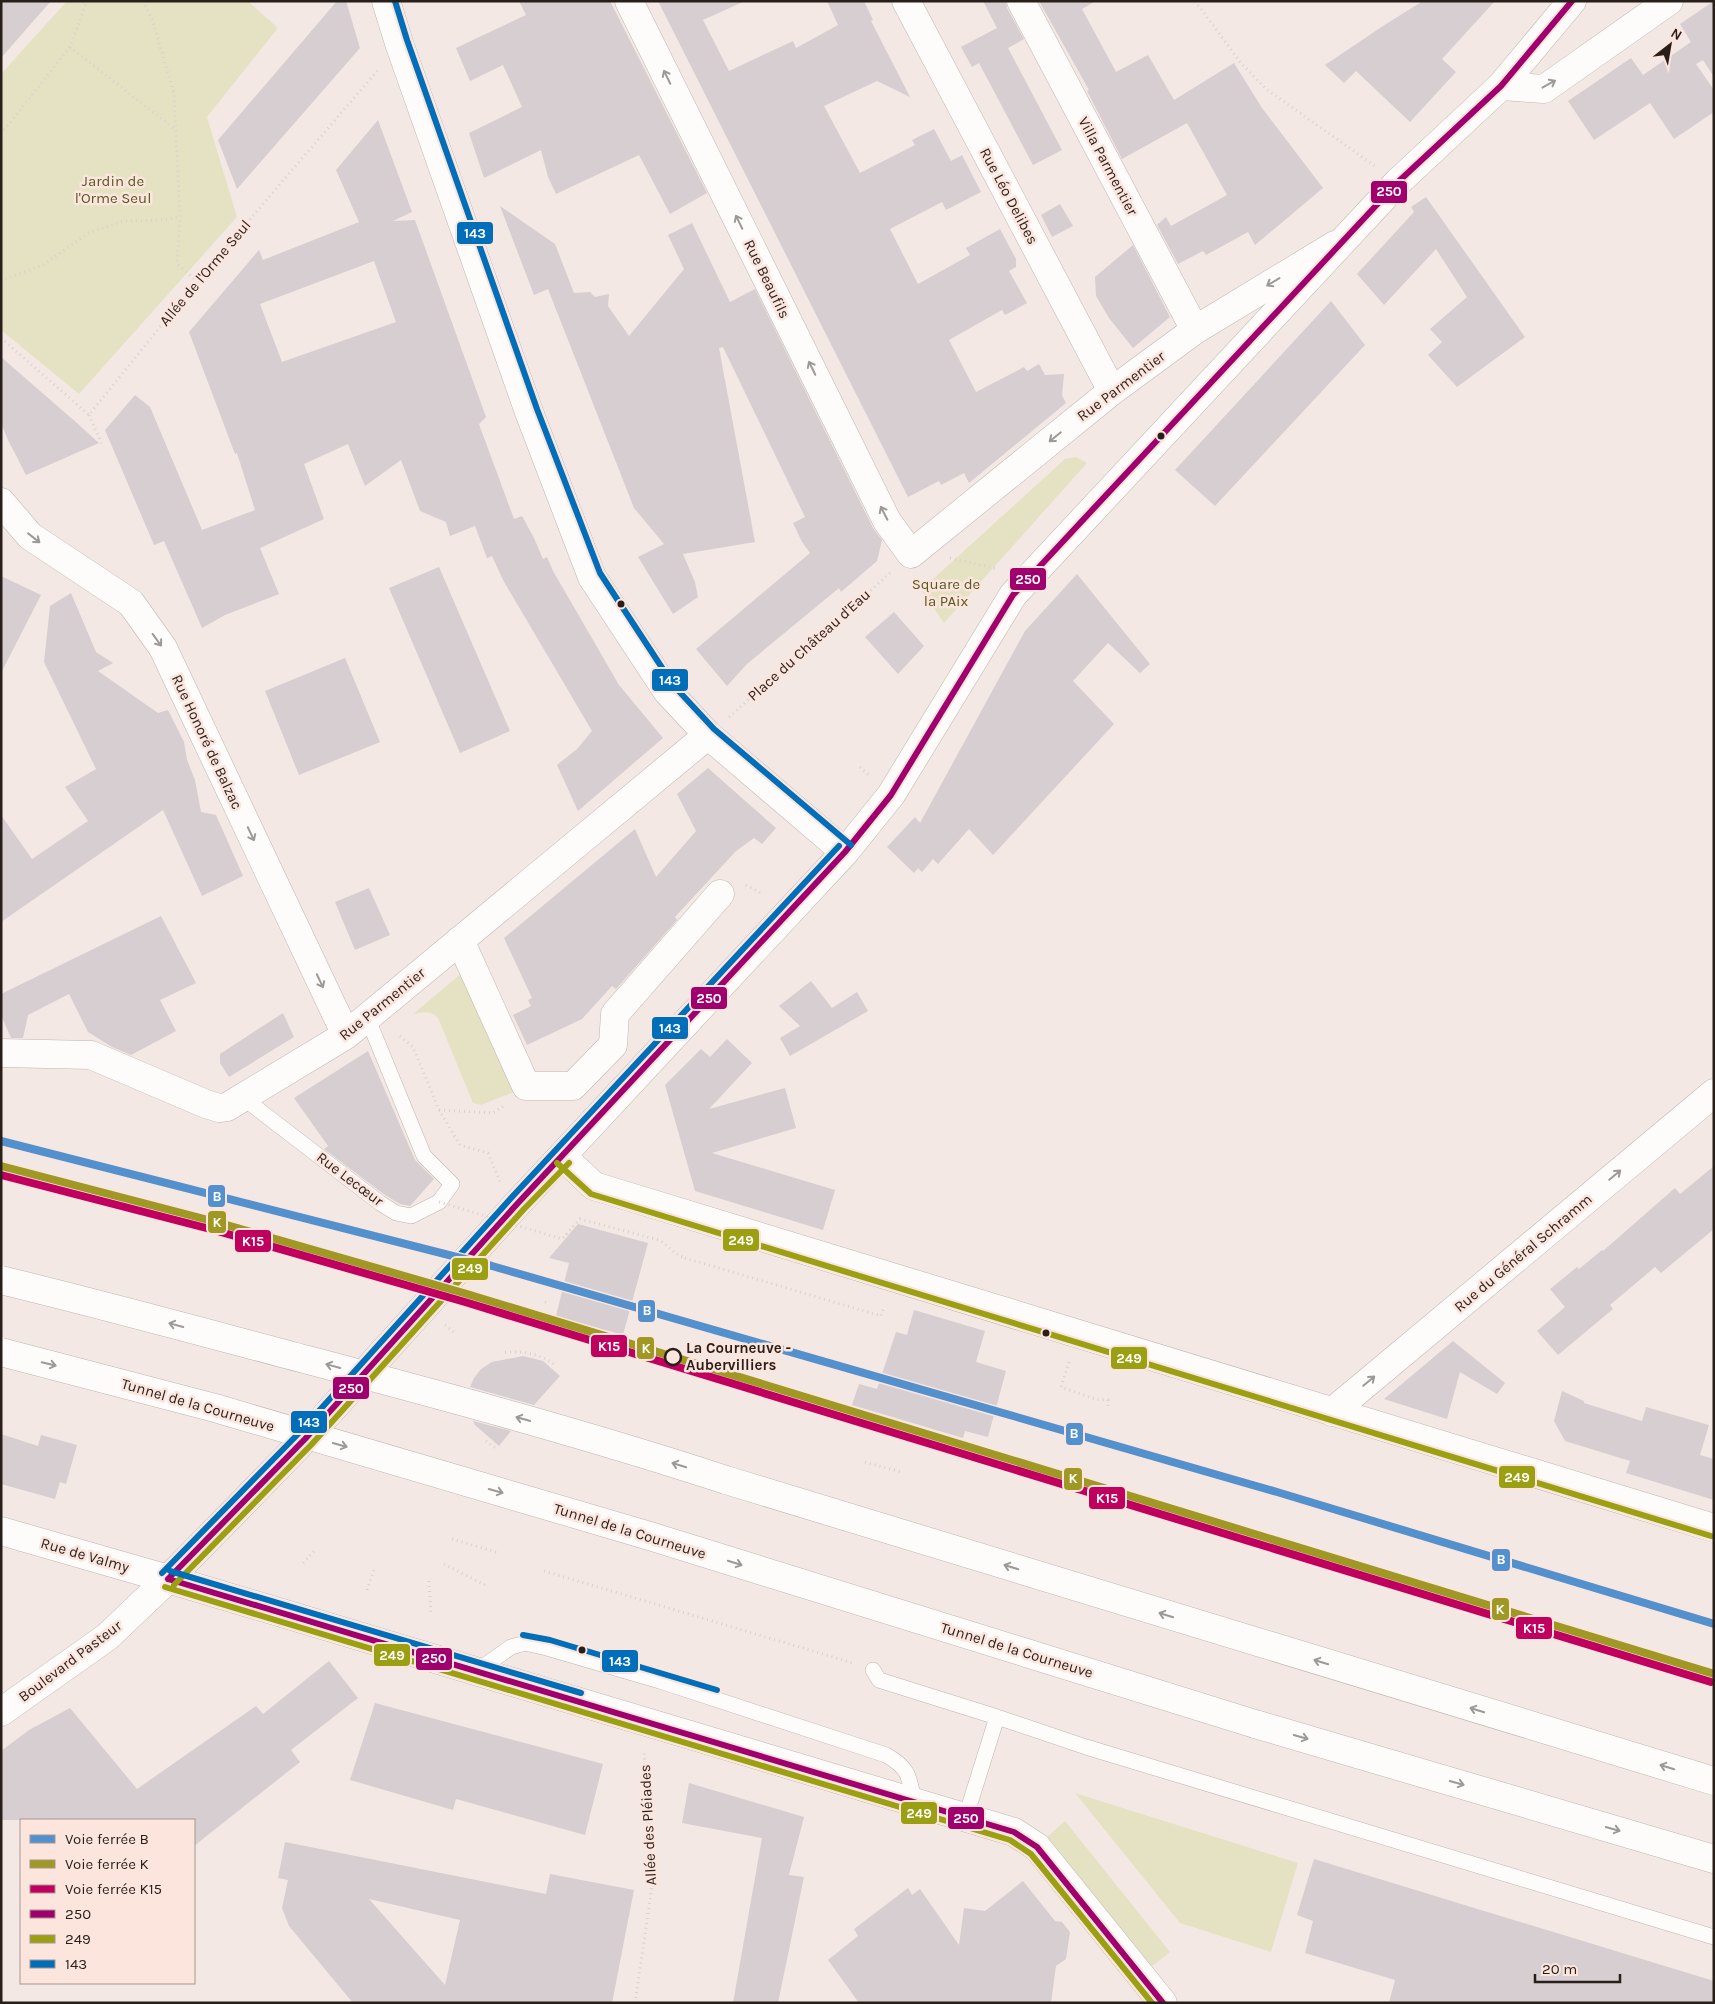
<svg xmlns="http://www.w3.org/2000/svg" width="1715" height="2004" viewBox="0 0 1715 2004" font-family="Karla,sans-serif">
	<rect width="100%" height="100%" fill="#f4e8e4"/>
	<!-- green -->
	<path fill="#e5e2c3" d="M67,1H248L278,28L207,117L237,217L79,394L1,330V74Z
		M1076,457L1087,463L944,623L921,590L1065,459Z
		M463,972L516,1091L481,1105L473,1103L438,1018C430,1010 423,1012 412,1015Z
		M1075,1793L1298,1863L1271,1952L1180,1923Z
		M1065,1821L1170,1952L1151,1967L1047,1837Z"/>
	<!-- building -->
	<path fill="#d6ced0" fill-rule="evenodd" d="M1,1H51L1,58Z
		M337,1H346L360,48L237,189L218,140Z
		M519,1H610L707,193L670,214L639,155L556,194L548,177L541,150L484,178L469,133L522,107L503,65L470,81L456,48L526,15Z
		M658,1H745L703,20L729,71L793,41L796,48L838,25L827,1H864L873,20L871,21L910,97L877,81L824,106L860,173L915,145L912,140L934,129L951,161L962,155L981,192L946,210L942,202L890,229L918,284L970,255L966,248L1000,229L1016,259V267L1009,271L1027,303L1005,315L1002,310L949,340L976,392L1024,367L1027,371L1039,364L1045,375L1064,374L1062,395L1066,403L969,483L964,473L941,485L939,481L908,497Z
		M983,1H1006L1007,8L1024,39L1008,48L1062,150L1033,165L979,63L972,67L961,47L997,28Z
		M1039,1H1096L1082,9L1116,72L1148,55L1174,100L1234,63L1262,108L1323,188L1255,245L1248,232L1206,255L1203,251L1178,264L1157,225L1166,217L1171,226L1227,195L1187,123L1122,159L1087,91L1089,90Z
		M1423,1H1495L1442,59L1456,72L1410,122L1356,71L1344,83L1325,65L1386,24Z
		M1714,1V77L1703,60L1696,64L1714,90V112L1674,139L1650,103L1594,140L1568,101L1631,58L1643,75L1691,42L1680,24Z
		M378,120L412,212L393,221L415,220L486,417L479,424L514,519L522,516L534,538L543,559L547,557L553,571L619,685L663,738L578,811L557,765L577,749L592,731L503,580L492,556L487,558L475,526L450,536L446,522L420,511L401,460L365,486L348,444L304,464L324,519L260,548L279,594L225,615L202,628L164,541L154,545L105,430L135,395L150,407L202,530L255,510L237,453L235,454L189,332L259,250L263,260L359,222L336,170ZM374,261L396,322L282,362L260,304Z
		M1426,197L1525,337L1457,387L1428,355L1442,342L1430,329L1467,297L1436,249L1384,305L1357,274L1414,212L1411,207Z
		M1060,204L1073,226L1052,237L1041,215Z
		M500,206L555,244L574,293L590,292L595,297L609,294L608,306L629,336L684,269L668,235L692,223L730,302L755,289L873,528L882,540L877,561L841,592L839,588L747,664L727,686L696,649L810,553L802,542L793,523L805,517L723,347L719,348L755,542L683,554L695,582L698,597L673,614L638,557L664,544L634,508L548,289L534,295Z
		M1133,245L1170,317L1133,348L1109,318L1096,296L1095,277Z
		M1331,301L1365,345L1215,506L1175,470Z
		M1,357L78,424L99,443L26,475L8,440L1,423Z
		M439,567L510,731L460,753L389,588Z
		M1077,574L1150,664L1140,673L1108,643L1073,681L1114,724L993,855L969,829L938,864L933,859L922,872L918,868L914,873L887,847L915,817L920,823L1025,631Z
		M1,576L41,595L1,673Z
		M71,593L96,652L113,663L98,671L158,713L168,710L184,742L187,760L195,780L201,812L216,815L243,876L202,896L163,810L1,922V815L32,859L88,821L65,787L96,769L44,662L50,606Z
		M894,612L924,646L898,674L865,637Z
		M345,658L380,742L299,775L265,691Z
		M708,768L776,828L762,844L754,838L736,851L675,917L677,920L616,989L612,986L582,1019L527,1045L513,1015L531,1006L528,1000L532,998L504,938L635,829L656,877L696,831L677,794Z
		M369,888L390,935L355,950L335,902Z
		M161,916L196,983L160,1000L176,1031L131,1055L112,1047L88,1032L69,994L28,1015L23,1038H11L1,1015V994Z
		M811,981L832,1008L857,992L868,1011L790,1056L780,1038L800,1026L779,1006Z
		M283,1013L294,1037L229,1077L220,1063V1054Z
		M727,1039L752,1063L709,1109L785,1088L796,1128L712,1153L835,1190L823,1230L695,1191L665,1085L701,1049L710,1057Z
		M368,1051L415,1160L434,1179L410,1206L400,1204L385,1195L324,1149L328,1146L294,1098Z
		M1714,1166V1229L1661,1273L1655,1267L1610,1305L1613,1309L1558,1355L1537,1331L1565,1307L1550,1289L1577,1267L1579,1269L1602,1250L1603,1251L1675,1188L1680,1194Z
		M578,1224L648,1243L623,1335L556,1316L569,1263L549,1258Z
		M914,1310L985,1331L976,1362L1006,1371L988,1437L965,1431L963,1438L852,1405L859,1384L877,1389L896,1332L907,1335Z
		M1453,1341L1505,1383L1497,1394L1460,1372L1447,1419L1384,1399Z
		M523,1356L543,1361L560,1376L534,1405L470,1387L474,1378L481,1369L492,1362Z
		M1562,1391L1584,1401V1403L1642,1421L1646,1407L1709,1425L1700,1455L1714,1459V1500L1626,1473L1630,1461L1565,1441L1554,1421Z
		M473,1421L511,1431L499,1446L475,1425Z
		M1,1434L38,1446L41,1435L77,1445L66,1484L60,1482L55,1499L1,1484Z
		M329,1661L358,1698L291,1750L300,1762L194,1846V1820H1V1751L29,1730L70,1708L137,1789L256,1706L263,1714Z
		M375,1703L603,1764L585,1835L456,1799L453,1810L350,1780Z
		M689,1783L804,1817L789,1875L804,1877L778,2003H733L762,1838L682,1823Z
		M285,1842L546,1894L550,1874L634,1890L612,2003H353L289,1926L282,1908L288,1880L278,1878ZM369,1899L460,1920L445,1985Z
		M1314,1859L1714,1981V2003H1389L1395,1980L1305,1953L1313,1921L1297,1915Z
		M1023,1881L1055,1921L1062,1922L1070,1932L1066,1959L1056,1966L1051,2003H859L828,1960L858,1936L854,1929L908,1888L912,1895L920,1889L959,1945L964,1908L985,1911Z"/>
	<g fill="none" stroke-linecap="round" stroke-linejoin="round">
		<defs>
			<path id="lane" d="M242,1097L380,1203L396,1213L411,1216L439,1202L452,1184L424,1156L367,1017
				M873,1670L879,1680L997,1717L966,1816
				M477,1671L511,1647L525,1643L547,1648L660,1681L886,1755C909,1768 909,1776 914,1801
				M997,1717L1086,1747L1714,1937"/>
			<path id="street" d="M386,1L399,43L529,412L592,577L667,691L708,735L845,852
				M629,1L887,521L911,554L1112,391L1195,330L1335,245
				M906,1L1112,391
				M1021,1L1195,330
				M1501,86L1544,89L1669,1
				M1,502L30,536L131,603L163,648L346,1035
				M460,940L526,1086H573L613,1045L615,1014L720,894
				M1,1053L91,1055L206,1104L219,1108L227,1107L346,1035L708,735
				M563,1157L594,1186L1714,1528
				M1332,1412L1714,1093
				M1,1531L168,1579L1014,1832L1037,1847L1163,2003"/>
			<path id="primary" d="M1,1712L107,1637L168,1579L232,1514L305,1439L518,1203L845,852L891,795L1013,595L1398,182L1501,86L1572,1"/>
			<path id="highway" d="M726,1480L1714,1781
				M1255,1724L1714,1859"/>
		</defs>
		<!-- lane casing -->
		<use href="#lane" stroke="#bfb5b1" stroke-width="16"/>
		<!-- street casing -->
		<use href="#street" stroke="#bfb5b1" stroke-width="29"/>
		<!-- primary casing -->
		<use href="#primary" stroke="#bfb5b1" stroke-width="29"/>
		<!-- highway casing -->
		<use href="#highway" stroke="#bfb5b1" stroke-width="29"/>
		<!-- path -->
		<path stroke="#d5d2d0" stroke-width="3" stroke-dasharray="1 4" stroke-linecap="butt" d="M143,1L152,19L174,93L180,217L177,264L197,281
			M1195,1L1240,62L1266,89L1375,166
			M70,47L176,130
			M1,134L70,47L87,1
			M1,281L43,265L88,233L124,221L160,220L180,217
			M1,338L89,415L197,281L378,70
			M89,415L103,447
			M950,558L998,569
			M729,717L890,573
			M860,767L870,776
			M746,885L761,893
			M400,1036L413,1047L439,1110L460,1145L488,1153L500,1182
			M439,1110L493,1113L505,1105
			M566,1234L588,1241
			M607,1242L618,1245
			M604,1254L609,1255
			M685,1258L881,1316L884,1307
			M581,1260L635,1276
			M545,1302L549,1304
			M558,1314L567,1313V1303L562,1298
			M921,1320L938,1326
			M445,1325L456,1334
			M956,1331L974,1337
			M897,1343L937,1354
			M505,1352C526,1351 540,1354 557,1366
			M1069,1362L1061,1387L1095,1399L1108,1400V1406
			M881,1402L919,1414
			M486,1441L497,1449
			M865,1462L901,1472
			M452,1539L496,1552
			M303,1563L316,1549
			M444,1564L485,1585
			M544,1571L853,1663
			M429,1581L431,1615
			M367,1590L375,1567
			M635,2003L652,1887L644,1750"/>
		<!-- lane -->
		<use href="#lane" stroke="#fdfcfb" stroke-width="15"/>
		<!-- street -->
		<use href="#street" stroke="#fdfcfb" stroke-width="28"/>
		<!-- primary -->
		<use href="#primary" stroke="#fdfcfb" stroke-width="28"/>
		<!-- highway -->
		<use href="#highway" stroke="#fdfcfb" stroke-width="28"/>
		<defs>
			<path id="highway-bridge" d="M1,1280C104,1305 206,1333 308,1360C448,1397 588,1435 726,1480
				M1,1352L215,1408L653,1537L1255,1724"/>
		</defs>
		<!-- highway-bridge casing -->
		<use href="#highway-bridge" stroke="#bfb5b1" stroke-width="29" stroke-linecap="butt"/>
		<!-- path-bridge -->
		<path stroke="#d5d2d0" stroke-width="3" stroke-dasharray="1 4" stroke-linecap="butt" d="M439,1202L562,1239L580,1219L659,1240C669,1246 674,1254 685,1258"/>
		<!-- highway-bridge -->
		<use href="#highway-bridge" stroke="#fdfcfb" stroke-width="28"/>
		<defs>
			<path id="bus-1" d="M168,1579L305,1439L518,1203L845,852L891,795L1013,595L1398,182L1501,86L1572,1
				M168,1579L1014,1832L1037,1847L1163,2003"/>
			<path id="bus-2" d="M557,1163L591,1194L1711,1536
				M174,1585L311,1445L524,1209L569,1163
				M165,1587L1010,1840L1031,1854L1152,2003"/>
			<path id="bus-3" d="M395,1L407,40L537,409L600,573L674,686L714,729L851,845
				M170,1571L581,1693
				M162,1573L299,1433L512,1197L839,846
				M523,1635L550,1640L717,1690"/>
		</defs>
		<!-- bus-1 casing -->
		<use href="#bus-1" stroke="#fbe5dd" stroke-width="10"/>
		<!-- bus-2 casing -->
		<use href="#bus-2" stroke="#fbe5dd" stroke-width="10"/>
		<!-- bus-3 casing -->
		<use href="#bus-3" stroke="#fbe5dd" stroke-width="10"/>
		<!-- bus-1 -->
		<use href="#bus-1" stroke="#a0006e" stroke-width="6"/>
		<!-- bus-2 -->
		<use href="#bus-2" stroke="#9ba012" stroke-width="6"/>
		<!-- bus-3 -->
		<use href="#bus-3" stroke="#006eb8" stroke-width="6"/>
		<defs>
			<path id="rail-1" d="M1,1141L492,1266L1277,1492L1714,1624"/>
			<path id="rail-2" d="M1,1166L216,1222L467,1294L1714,1674"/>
			<path id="rail-3" d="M1,1175L214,1230L465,1302L1711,1682"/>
		</defs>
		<!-- rail-1 casing -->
		<use href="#rail-1" stroke="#fbe5dd" stroke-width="11"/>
		<!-- rail-2 casing -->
		<use href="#rail-2" stroke="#fbe5dd" stroke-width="11"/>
		<!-- rail-3 casing -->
		<use href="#rail-3" stroke="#fbe5dd" stroke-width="11"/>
		<!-- rail-1 -->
		<use href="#rail-1" stroke="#5291ce" stroke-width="8"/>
		<!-- rail-2 -->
		<use href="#rail-2" stroke="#9f9825" stroke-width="8"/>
		<!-- rail-3 -->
		<use href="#rail-3" stroke="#bf005f" stroke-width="8"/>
	</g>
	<!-- one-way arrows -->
	<defs><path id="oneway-shaft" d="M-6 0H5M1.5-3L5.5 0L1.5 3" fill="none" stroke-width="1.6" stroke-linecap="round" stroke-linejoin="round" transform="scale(1.25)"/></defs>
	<g stroke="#9d9996">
		<use href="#oneway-shaft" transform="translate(667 77) rotate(-116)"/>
		<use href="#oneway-shaft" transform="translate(1549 84) rotate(-29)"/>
		<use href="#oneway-shaft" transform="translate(739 222) rotate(-116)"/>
		<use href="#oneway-shaft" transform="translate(1273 282) rotate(149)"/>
		<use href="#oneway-shaft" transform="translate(812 368) rotate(-116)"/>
		<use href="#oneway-shaft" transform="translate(1055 437) rotate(141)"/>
		<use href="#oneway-shaft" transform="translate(884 513) rotate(-117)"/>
		<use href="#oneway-shaft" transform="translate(34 538) rotate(38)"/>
		<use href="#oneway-shaft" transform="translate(157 640) rotate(54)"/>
		<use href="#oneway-shaft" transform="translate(251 834) rotate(65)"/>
		<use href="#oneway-shaft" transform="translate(320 981) rotate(65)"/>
		<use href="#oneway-shaft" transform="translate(1615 1175) rotate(-40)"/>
		<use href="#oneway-shaft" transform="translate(176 1325) rotate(-165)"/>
		<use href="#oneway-shaft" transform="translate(49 1364) rotate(14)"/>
		<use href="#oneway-shaft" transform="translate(333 1366) rotate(-165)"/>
		<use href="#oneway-shaft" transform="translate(1369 1381) rotate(-40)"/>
		<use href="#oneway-shaft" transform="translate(523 1419) rotate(-164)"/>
		<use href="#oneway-shaft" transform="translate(340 1445) rotate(16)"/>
		<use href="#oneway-shaft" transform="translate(679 1465) rotate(-163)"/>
		<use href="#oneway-shaft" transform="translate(496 1491) rotate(16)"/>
		<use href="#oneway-shaft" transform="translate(735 1563) rotate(17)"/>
		<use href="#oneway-shaft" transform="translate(1011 1567) rotate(-163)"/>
		<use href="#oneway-shaft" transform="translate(1166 1615) rotate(-163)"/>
		<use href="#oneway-shaft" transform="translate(1321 1662) rotate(-163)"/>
		<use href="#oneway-shaft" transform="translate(1477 1710) rotate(-163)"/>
		<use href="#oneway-shaft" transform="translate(1301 1737) rotate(16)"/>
		<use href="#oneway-shaft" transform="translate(1667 1767) rotate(-163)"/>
		<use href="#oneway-shaft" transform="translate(1457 1783) rotate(16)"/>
		<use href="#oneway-shaft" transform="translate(1613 1829) rotate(16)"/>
	</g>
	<!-- markers -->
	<g fill="#281f1b" stroke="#fbe5dd" stroke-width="2">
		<circle cx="1161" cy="436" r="4.5"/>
		<circle cx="621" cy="604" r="4.5"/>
		<circle cx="1046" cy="1333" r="4.5"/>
		<circle cx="582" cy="1650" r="4.5"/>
	</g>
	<circle fill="#fbe5dd" stroke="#281f1b" stroke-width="2.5" cx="673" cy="1357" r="8"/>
	<g text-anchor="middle" stroke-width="5" stroke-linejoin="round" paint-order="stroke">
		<!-- street labels -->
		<g font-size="15" fill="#281f1b" stroke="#fbe5dd">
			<text transform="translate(1108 166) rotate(62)" y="5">Villa Parmentier</text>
			<text transform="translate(1009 196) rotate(62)" y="5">Rue Léo Delibes</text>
			<text transform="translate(205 273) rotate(-50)" y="5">Allée de l'Orme Seul</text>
			<text transform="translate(767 279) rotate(64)" y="5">Rue Beaufils</text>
			<text transform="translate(1121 386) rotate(-37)" y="5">Rue Parmentier</text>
			<text transform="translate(809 645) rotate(-42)" y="5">Place du Château d'Eau</text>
			<text transform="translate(207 742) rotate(65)" y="5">Rue Honoré de Balzac</text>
			<text transform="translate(382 1004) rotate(-39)" y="5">Rue Parmentier</text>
			<text transform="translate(350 1179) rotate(37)" y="5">Rue Lecœur</text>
			<text transform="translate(1523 1253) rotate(-40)" y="5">Rue du Général Schramm</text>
			<text transform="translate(198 1405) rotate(16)" y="5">Tunnel de la Courneuve</text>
			<text transform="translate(630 1531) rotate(17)" y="5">Tunnel de la Courneuve</text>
			<text transform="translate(85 1555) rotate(16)" y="5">Rue de Valmy</text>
			<text transform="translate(1017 1650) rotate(17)" y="5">Tunnel de la Courneuve</text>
			<text transform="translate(70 1661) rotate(-37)" y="5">Boulevard Pasteur</text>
			<text transform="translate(648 1825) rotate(-93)" y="5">Allée des Pléiades</text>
		</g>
		<!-- park labels -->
		<g font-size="15" fill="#565921" stroke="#fbe5dd">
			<text x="113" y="186">Jardin de<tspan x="113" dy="17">l'Orme Seul</tspan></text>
			<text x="946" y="589">Square de<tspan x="946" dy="17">la PAix</tspan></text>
		</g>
		<!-- stop labels -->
		<g font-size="15" font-weight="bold" fill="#281f1b" stroke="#fbe5dd" text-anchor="start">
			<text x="686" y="1353">La Courneuve -<tspan x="686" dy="17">Aubervilliers</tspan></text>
		</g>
	</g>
	<g stroke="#fbe5dd" stroke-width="2">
		<rect x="1370" y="180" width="38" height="24" rx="5" fill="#a0006e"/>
		<rect x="456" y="221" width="38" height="24" rx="5" fill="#006eb8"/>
		<rect x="1009" y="567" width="38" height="24" rx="5" fill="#a0006e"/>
		<rect x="651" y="668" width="38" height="24" rx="5" fill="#006eb8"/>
		<rect x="690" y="986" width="38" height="24" rx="5" fill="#a0006e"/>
		<rect x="651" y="1016" width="38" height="24" rx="5" fill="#006eb8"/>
		<rect x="207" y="1184" width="19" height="24" rx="5" fill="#5291ce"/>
		<rect x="207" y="1210" width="20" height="24" rx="5" fill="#9f9825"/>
		<rect x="722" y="1228" width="38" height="24" rx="5" fill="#9ba012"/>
		<rect x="234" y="1229" width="38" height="24" rx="5" fill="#bf005f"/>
		<rect x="451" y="1257" width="38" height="24" rx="5" fill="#9ba012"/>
		<rect x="637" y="1299" width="19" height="24" rx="5" fill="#5291ce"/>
		<rect x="590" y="1334" width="38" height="24" rx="5" fill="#bf005f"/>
		<rect x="636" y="1336" width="19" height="24" rx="5" fill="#9f9825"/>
		<rect x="1110" y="1346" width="38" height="24" rx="5" fill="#9ba012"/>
		<rect x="332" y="1376" width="38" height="24" rx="5" fill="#a0006e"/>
		<rect x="290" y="1410" width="38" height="24" rx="5" fill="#006eb8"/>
		<rect x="1065" y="1422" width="19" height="24" rx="5" fill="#5291ce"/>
		<rect x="1498" y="1465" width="38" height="24" rx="5" fill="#9ba012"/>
		<rect x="1063" y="1467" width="20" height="24" rx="5" fill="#9f9825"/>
		<rect x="1088" y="1486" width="38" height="24" rx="5" fill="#bf005f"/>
		<rect x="1491" y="1548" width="20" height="24" rx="5" fill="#5291ce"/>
		<rect x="1491" y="1597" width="19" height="24" rx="5" fill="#9f9825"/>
		<rect x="1515" y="1616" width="38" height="24" rx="5" fill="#bf005f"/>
		<rect x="373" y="1643" width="38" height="24" rx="5" fill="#9ba012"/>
		<rect x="415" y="1647" width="38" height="24" rx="5" fill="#a0006e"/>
		<rect x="601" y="1649" width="38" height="24" rx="5" fill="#006eb8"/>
		<rect x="900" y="1801" width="38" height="24" rx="5" fill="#9ba012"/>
		<rect x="947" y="1806" width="38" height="24" rx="5" fill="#a0006e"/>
	</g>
	<g font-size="14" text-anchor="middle" font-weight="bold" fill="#fff">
		<text x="1389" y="196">250</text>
		<text x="475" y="238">143</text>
		<text x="1028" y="584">250</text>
		<text x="670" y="685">143</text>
		<text x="709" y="1003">250</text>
		<text x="670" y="1033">143</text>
		<text x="217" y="1201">B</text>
		<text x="217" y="1227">K</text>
		<text x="741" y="1245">249</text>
		<text x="253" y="1246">K15</text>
		<text x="470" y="1273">249</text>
		<text x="647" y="1315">B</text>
		<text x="609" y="1351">K15</text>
		<text x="646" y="1353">K</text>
		<text x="1129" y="1363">249</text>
		<text x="351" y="1393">250</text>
		<text x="309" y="1427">143</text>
		<text x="1074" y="1438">B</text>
		<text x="1517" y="1482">249</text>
		<text x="1073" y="1483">K</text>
		<text x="1107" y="1503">K15</text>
		<text x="1501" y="1564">B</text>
		<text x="1500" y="1614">K</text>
		<text x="1534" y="1633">K15</text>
		<text x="392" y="1660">249</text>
		<text x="434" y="1663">250</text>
		<text x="620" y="1666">143</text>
		<text x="919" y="1818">249</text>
		<text x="966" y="1823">250</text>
	</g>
	<!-- border -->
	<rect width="1715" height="2004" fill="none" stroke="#281f1b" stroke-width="5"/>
	<!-- legend -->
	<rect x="20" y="1819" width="175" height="165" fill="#fbe5dd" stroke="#a7968f"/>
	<rect x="30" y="1835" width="25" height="8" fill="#5291ce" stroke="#a7968f"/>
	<text x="65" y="1844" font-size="15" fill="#281f1b">Voie ferrée B</text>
	<rect x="30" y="1860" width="25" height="8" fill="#9f9825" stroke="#a7968f"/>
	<text x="65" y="1869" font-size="15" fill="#281f1b">Voie ferrée K</text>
	<rect x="30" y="1885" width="25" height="8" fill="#bf005f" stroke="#a7968f"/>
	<text x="65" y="1894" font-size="15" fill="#281f1b">Voie ferrée K15</text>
	<rect x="30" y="1910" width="25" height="8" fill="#a0006e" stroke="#a7968f"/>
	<text x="65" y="1919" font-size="15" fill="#281f1b">250</text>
	<rect x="30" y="1935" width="25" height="8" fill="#9ba012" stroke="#a7968f"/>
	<text x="65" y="1944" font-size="15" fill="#281f1b">249</text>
	<rect x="30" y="1960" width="25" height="8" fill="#006eb8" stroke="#a7968f"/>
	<text x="65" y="1969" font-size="15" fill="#281f1b">143</text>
	<!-- north arrow -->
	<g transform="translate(1670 45) rotate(31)" stroke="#fbe5dd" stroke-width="4" paint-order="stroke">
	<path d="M0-4L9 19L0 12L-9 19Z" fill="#281f1b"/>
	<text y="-8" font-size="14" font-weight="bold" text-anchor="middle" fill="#281f1b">N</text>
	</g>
	<!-- scale -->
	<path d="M1535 1974v8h85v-8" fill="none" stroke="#281f1b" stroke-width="2.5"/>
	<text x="1542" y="1974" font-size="15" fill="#281f1b" stroke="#fbe5dd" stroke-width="4" paint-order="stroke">20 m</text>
</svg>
